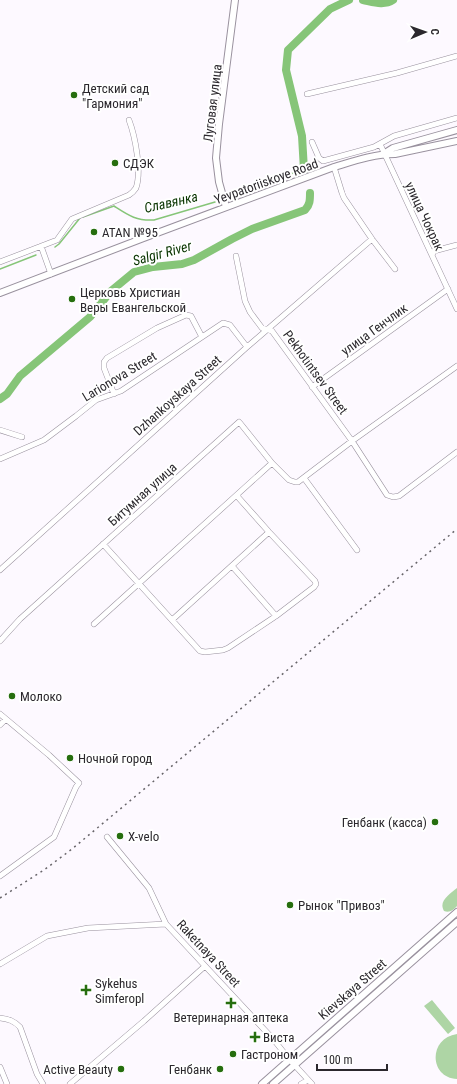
<svg xmlns="http://www.w3.org/2000/svg" width="457" height="1084" viewBox="0 0 457 1084" font-family="'Roboto Condensed',sans-serif">
	<rect width="100%" height="100%" fill="#fdf9ff"/>
	<!-- green -->
	<path fill="#aed5a5" d="M457,888V906C453,910 450,913 444,911C438,901 450,894 457,888Z
		M432,1000L455,1028L448,1034L424,1006Z
		M457,1034V1079C429,1078 428,1038 457,1034Z"/>
	<g fill="none" stroke-linecap="round" stroke-linejoin="round">
		<!-- stream -->
		<path stroke="#86c578" stroke-width="1.5" d="M230,196L293,173L303,164
			M83,217L114,206C128,215 136,221 154,220L215,202
			M55,247L59,244L80,218
			M0,269L36,255"/>
		<!-- river -->
		<path stroke="#86c578" stroke-width="8" d="M363,0C373,2 384,6 393,0
			M304,170L302,136L286,70L288,50L330,9L349,0
			M0,399L7,394L20,376L90,317L111,291L134,272L153,267L182,264L194,260L232,239L252,229L305,210C310,205 310,200 310,193"/>
		<defs>
			<path id="minor" d="M307,94L397,73L457,56
				M312,142L319,158L323,161L374,147L394,136L457,118
				M380,144L457,309
				M334,167L342,193L344,198L372,239L395,269
				M41,246L51,274
				M432,255L434,251L457,245
				M236,256L245,301L250,312L262,328L272,331L352,441L387,495L393,497L399,496L457,452
				M0,262L57,240L72,219L129,195C132,193 134,191 136,188C142,171 135,136 129,120
				M312,387L448,289
				M114,394L104,368V362L107,358L157,328L186,315L191,316L202,337
				M0,430L22,437
				M0,459L44,440L76,416L96,400L121,391L223,323L230,325L247,347
				M304,478L357,550
				M103,544L200,651L205,652L223,650L228,648L276,616L314,587L316,584L315,581L269,532L237,496
				M232,566L276,616
				M0,570L247,347L372,239
				M172,620L269,532
				M94,624L272,463
				M0,641L20,619L239,422L240,423L272,463L289,480L295,482H298L352,441L457,366
				M0,714L49,755L79,783L76,787L54,837L0,876
				M0,725L6,719
				M107,837L149,888L166,924L274,1040L289,1059L312,1084
				M0,964L47,936L88,928L166,924
				M0,1018C9,1019 14,1021 20,1027L37,1074L43,1084
				M0,1067L7,1084
				M70,1084L144,1021L205,966
				M301,1084L308,1080"/>
			<path id="major" d="M385,153L393,148L457,130
				M226,207L219,182L216,158L219,124L235,0
				M0,293L141,239L334,167C354,161 374,154 395,154L457,141
				M262,1084L457,912
				M273,1084L457,922"/>
		</defs>
		<!-- minor casing -->
		<use href="#minor" stroke="#99919e" stroke-width="6"/>
		<!-- major casing -->
		<use href="#major" stroke="#99919e" stroke-width="8"/>
		<!-- minor -->
		<use href="#minor" stroke="#fff" stroke-width="5"/>
		<!-- major -->
		<use href="#major" stroke="#fff" stroke-width="6"/>
		<!-- rail -->
		<path stroke="#68656a" stroke-width="1.5" stroke-dasharray="2 4" stroke-linecap="butt" d="M0,898L44,870L72,849L457,529"/>
	</g>
	<!-- markers -->
	<g fill="#266e0e" stroke="#fff" stroke-width="1.5">
		<circle cx="74" cy="95" r="4"/>
		<circle cx="115" cy="163" r="4"/>
		<circle cx="94" cy="232" r="4"/>
		<circle cx="72" cy="299" r="4"/>
		<circle cx="12" cy="696" r="4"/>
		<circle cx="70" cy="758" r="4"/>
		<circle cx="435" cy="822" r="4"/>
		<circle cx="120" cy="836" r="4"/>
		<circle cx="290" cy="905" r="4"/>
		<path d="M84 984h4v4h4v4h-4v4h-4v-4h-4v-4h4z"/>
		<path d="M229 997h4v4h4v4h-4v4h-4v-4h-4v-4h4z"/>
		<path d="M253 1031h4v4h4v4h-4v4h-4v-4h-4v-4h4z"/>
		<circle cx="233" cy="1054" r="4"/>
		<circle cx="121" cy="1069" r="4"/>
		<circle cx="220" cy="1069" r="4"/>
	</g>
	<g text-anchor="middle" stroke-width="4" stroke-linejoin="round" paint-order="stroke">
		<!-- poi labels -->
		<g font-size="13" fill="#2b282d" stroke="#fff" text-anchor="start">
			<text x="82" y="93">Детский сад<tspan x="82" dy="15">"Гармония"</tspan></text>
			<text x="123" y="168">СДЭК</text>
			<text x="102" y="237">ATAN №95</text>
			<text x="80" y="297">Церковь Христиан<tspan x="80" dy="15">Веры Евангельской</tspan></text>
			<text x="20" y="701">Молоко</text>
			<text x="78" y="763">Ночной город</text>
			<text x="427" y="827" text-anchor="end">Генбанк (касса)</text>
			<text x="128" y="841">X-velo</text>
			<text x="298" y="910">Рынок "Привоз"</text>
			<text x="95" y="988">Sykehus<tspan x="95" dy="15">Simferopl</tspan></text>
			<text x="231" y="1022" text-anchor="middle">Ветеринарная аптека</text>
			<text x="263" y="1042">Виста</text>
			<text x="241" y="1059">Гастроном</text>
			<text x="113" y="1074" text-anchor="end">Active Beauty</text>
			<text x="212" y="1074" text-anchor="end">Генбанк</text>
		</g>
		<!-- street labels -->
		<g font-size="13" fill="#2b282d" stroke="#fff">
			<text transform="translate(212 103) rotate(-83)" y="5">Луговая улица</text>
			<text transform="translate(266 181) rotate(-20)" y="5">Yevpatoriiskoye Road</text>
			<text transform="translate(425 216) rotate(65)" y="5">улица Чокрак</text>
			<text transform="translate(374 329) rotate(-36)" y="5">улица Генчлик</text>
			<text transform="translate(316 372) rotate(54)" y="5">Pekhotintsev Street</text>
			<text transform="translate(119 376) rotate(-31)" y="5">Larionova Street</text>
			<text transform="translate(177 395) rotate(-42)" y="5">Dzhankoyskaya Street</text>
			<text transform="translate(142 494) rotate(-42)" y="5">Битумная улица</text>
			<text transform="translate(209 953) rotate(47)" y="5">Raketnaya Street</text>
			<text transform="translate(352 989) rotate(-41)" y="5">Kievskaya Street</text>
		</g>
		<!-- water labels -->
		<g font-size="14" font-style="italic" fill="#093400" stroke="#fff">
			<text transform="translate(171 202) rotate(-13)" y="5">Славянка</text>
			<text transform="translate(162 253) rotate(-15)" y="5">Salgir River</text>
		</g>
	</g>
	<!-- north arrow -->
	<g transform="translate(425 32) rotate(88)" stroke="#ffffff" stroke-width="3" paint-order="stroke">
	<path d="M0-3L7 15L0 10L-7 15Z" fill="#2b282d"/>
	<text y="-6" font-size="11" font-weight="bold" text-anchor="middle" fill="#2b282d">С</text>
	</g>
	<!-- scale -->
	<path d="M317 1064v6h70v-6" fill="none" stroke="#2b282d" stroke-width="2"/>
	<text x="323" y="1064" font-size="12" fill="#2b282d" stroke="#ffffff" stroke-width="3" paint-order="stroke">100 m</text>
</svg>
